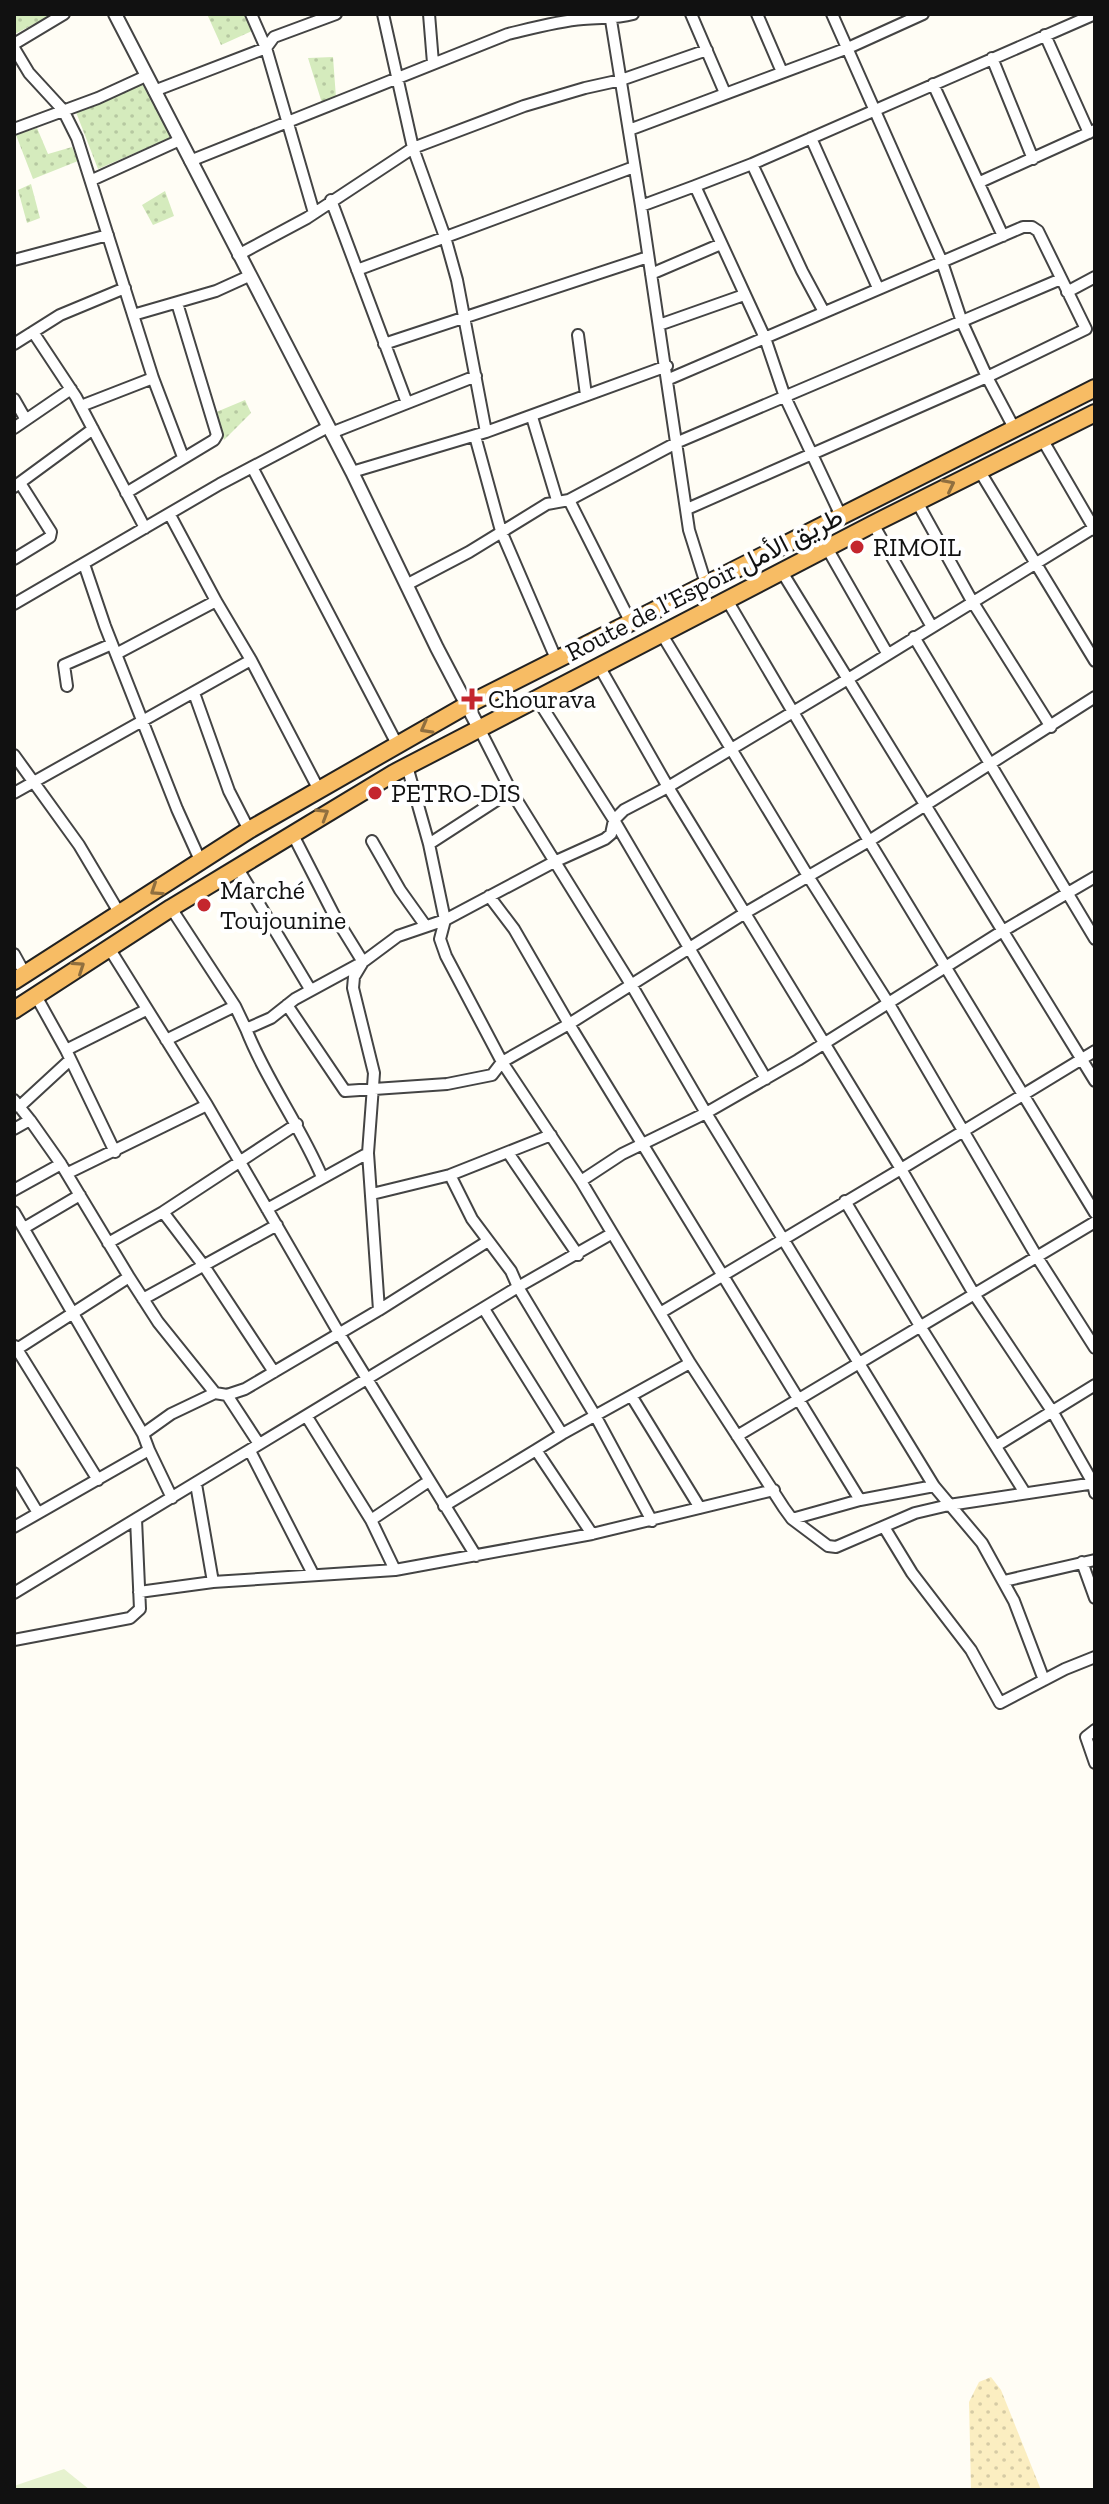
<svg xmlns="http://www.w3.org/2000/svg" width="1109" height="2504" viewBox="0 0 1109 2504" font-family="'Zilla Slab',Vazirmatn,serif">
	<defs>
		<pattern id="sand-dots" width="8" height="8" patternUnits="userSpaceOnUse" patternTransform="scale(2)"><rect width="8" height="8" fill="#fbeec1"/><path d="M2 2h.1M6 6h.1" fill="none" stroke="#d6cba5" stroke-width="1.8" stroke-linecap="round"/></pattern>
		<pattern id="garden-dots" width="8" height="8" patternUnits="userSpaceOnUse" patternTransform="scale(2)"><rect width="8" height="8" fill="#d5ebbd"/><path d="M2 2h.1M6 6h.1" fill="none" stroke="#b6c8a1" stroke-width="1.8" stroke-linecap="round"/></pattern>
	</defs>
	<rect width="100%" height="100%" fill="#fffdf5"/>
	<!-- sand -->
	<path fill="url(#sand-dots)" d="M991,2377L1001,2390L1041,2490H971L969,2402L979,2382Z"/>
	<!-- garden -->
	<path fill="url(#garden-dots)" d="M14,14H53L15,34Z
		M207,14H246L252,31L221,45Z
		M333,57L336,98L322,103L308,58Z
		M140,80L172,137L98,169L74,107Z
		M37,128L48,154L72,147L78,161L33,179L16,135Z
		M31,184L40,218L27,223L18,190Z
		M165,191L174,216L153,225L142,205Z
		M245,400L251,413L224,440L214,413Z"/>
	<!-- pitch -->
	<path fill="#e6f2cf" d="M64,2469L90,2490H14V2486Z"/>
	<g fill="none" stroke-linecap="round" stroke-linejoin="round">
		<defs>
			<path id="minor" d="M251,14L266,48L314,213
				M383,14L413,148L445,237L457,280L486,432
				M429,14L433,63
				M610,14L641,206
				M691,14L725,93
				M757,14L782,72
				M832,14L942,262L962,322L987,377L1014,428
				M1045,35L1089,133
				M14,44L64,14
				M14,48L29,73L63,110L77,138L153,378L183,457
				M992,58L1033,159
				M933,84L1003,236
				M154,91L266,48L274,37L336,14
				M14,129L98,98L146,76
				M629,130L848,48L923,14
				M811,138L878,288
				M190,161L508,34C533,28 558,21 583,19C602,17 615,19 633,14
				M752,164L802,271L824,312
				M92,180L180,140
				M980,182L1095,130
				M695,186L752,164L1095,14
				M331,200L407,403
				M238,255L307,218L413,148L524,106L585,88L621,80L707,50
				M14,260L108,235
				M357,270L634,167
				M651,274L721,244
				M1067,292L1095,277
				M133,315L216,291L249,276
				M659,325L744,295
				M33,332L76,397L145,528
				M578,335L586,395
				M14,344L60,315L125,288
				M384,344L648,257
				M669,379L1023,227H1032L1038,231L1086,329L987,377L687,509
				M14,399L26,420
				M81,406L153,378
				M532,417L557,500
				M14,428L71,389
				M331,433L476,376
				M475,436L501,531L557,661
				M1042,439L1095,530
				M252,467L397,744
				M979,470L1095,661
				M352,472L486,432L667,366
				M14,487L93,429
				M126,493L214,440L217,435L177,303
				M569,500L631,623
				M917,502L972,601L1051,727
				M170,515L216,601L251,660L319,790
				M873,524L932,627
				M827,548L887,653
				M14,559L50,537L51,532L20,483
				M84,564L105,626L177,809L200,860
				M782,572L1095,1081
				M706,584L689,530L641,206L695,186L765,338L785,397L841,516
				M406,585L469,552L547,504L569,500L678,442L1061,279
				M727,600L869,841L1095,1213
				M14,604L220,484L328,427
				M661,633L808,876L889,1004L1037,1257L1095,1348
				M914,637L1095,939
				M116,654L216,601
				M599,666L668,787L901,1169L1095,1051
				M67,686L64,665L112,644
				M194,693L229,791L249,830
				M536,697L614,820L766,1079
				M480,730L511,791L632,986L706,1113L934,1486L982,1543L1014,1601L1044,1680
				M14,755L79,845L120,914
				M407,766L429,844L445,920L440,939L446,956L502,1062L581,1181L690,1363L784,1508L792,1519L828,1546L836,1547L915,1513L949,1505L1095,1483
				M14,793L251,660
				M372,841L400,890L425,925
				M429,844L511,791
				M237,867L310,989
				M171,908L235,1006L246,1029L271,1018L295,999L363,962L398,936L445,920L554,862L605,839L611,834L614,820L624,810L668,787L848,679L1095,527
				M109,948L207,1105L340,1335L476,1556
				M14,954L25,974
				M36,996L66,1050L115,1152
				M287,1005L345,1091L447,1084L492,1075L502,1062L569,1024L514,929L489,896
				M246,1029C266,1080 300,1125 322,1177
				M166,1040L235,1006
				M66,1050L146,1010
				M14,1100L30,1120L14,1129
				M19,1107L70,1060
				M509,1154L578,1255
				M68,1173L207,1105
				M581,1181L622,1154L706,1113L798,1060L1001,932L1095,877
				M14,1190L61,1164L30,1120
				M372,1194L450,1175L551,1135
				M845,1201L920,1326L1025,1493
				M267,1209L368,1153
				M14,1212L143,1434
				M163,1212L204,1266L274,1372
				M24,1228L80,1195
				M611,1234L518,1287L596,1417L652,1521
				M108,1243L163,1212L297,1124
				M129,1277L158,1322L215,1393
				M143,1299L277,1225
				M484,1309L562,1434L690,1363
				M379,1310L488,1241
				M660,1313L901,1169L974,1294L1052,1411L1093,1483L1095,1493
				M15,1346L98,1480
				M14,1351L129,1277L61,1164
				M227,1395L259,1444
				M632,1397L700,1508
				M307,1417L371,1520L395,1570
				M562,1434L536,1450L592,1534
				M737,1436L1095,1222
				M996,1446L1095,1385
				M149,1450L172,1498
				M250,1451L313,1574
				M14,1473L38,1513
				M196,1484L213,1582
				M860,1500L569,1024L745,913L869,841L1095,697
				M444,1506L536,1450
				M792,1519L860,1500L934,1486
				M371,1520L429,1481
				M14,1527L149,1450L143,1434L171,1414L215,1393L227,1395L245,1389L379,1310L368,1153L374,1073L353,988L354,977L363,962L334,915L292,833
				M884,1527L912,1573L971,1650L1000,1703L1065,1669L1095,1657
				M1082,1562L1095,1598
				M1004,1581L1095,1560
				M139,1592L213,1582L395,1570L592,1534L774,1490
				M14,1593L518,1287L511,1271L472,1219L450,1175
				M14,1640L130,1618L140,1609L136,1519
				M1095,1730L1086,1737L1095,1763"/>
			<path id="tertiary" d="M115,14L352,472L437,648L480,730"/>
			<path id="trunk" d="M14,981L249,830L467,705L1095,388
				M14,1010L171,908L394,773L873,524L1095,413"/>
		</defs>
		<!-- minor casing -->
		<use href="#minor" stroke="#444" stroke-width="14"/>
		<!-- tertiary casing -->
		<use href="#tertiary" stroke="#444" stroke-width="16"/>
		<!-- trunk casing -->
		<use href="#trunk" stroke="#222" stroke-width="20"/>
		<!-- minor -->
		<use href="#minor" stroke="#fff" stroke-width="10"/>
		<!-- tertiary -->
		<use href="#tertiary" stroke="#fff" stroke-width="12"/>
		<!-- trunk -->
		<use href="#trunk" stroke="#f7bc64" stroke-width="16"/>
	</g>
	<!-- one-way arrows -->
	<defs><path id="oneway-chevron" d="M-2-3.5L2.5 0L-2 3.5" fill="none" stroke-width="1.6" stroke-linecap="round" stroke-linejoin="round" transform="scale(2)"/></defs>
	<g stroke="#906f3f">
		<use href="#oneway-chevron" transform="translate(949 485) rotate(-27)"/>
		<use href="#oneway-chevron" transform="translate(426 728) rotate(151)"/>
		<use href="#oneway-chevron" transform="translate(323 814) rotate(-32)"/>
		<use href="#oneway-chevron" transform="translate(156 890) rotate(146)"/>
		<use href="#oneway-chevron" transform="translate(79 967) rotate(-34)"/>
	</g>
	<!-- markers -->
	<g fill="#c4262e" stroke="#fff" stroke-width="3">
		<circle cx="857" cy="547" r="8"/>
		<path d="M468 687h8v8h8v8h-8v8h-8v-8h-8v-8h8z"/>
		<circle cx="375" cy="793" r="8"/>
		<circle cx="204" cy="905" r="8"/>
	</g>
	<g text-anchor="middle" stroke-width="8" stroke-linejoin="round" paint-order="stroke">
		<!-- poi labels -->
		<g font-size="26" fill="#111" stroke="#fff" text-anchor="start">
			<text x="873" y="556">RIMOIL</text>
			<text x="488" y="708">Chourava</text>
			<text x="391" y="802">PETRO-DIS</text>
			<text x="220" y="899">Marché<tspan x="220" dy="30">Toujounine</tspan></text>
		</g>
		<!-- street labels -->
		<g font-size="26" fill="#111" stroke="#fff">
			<text transform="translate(704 584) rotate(-27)" y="9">Route de l’Espoir طريق الأمل</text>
		</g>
	</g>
	<!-- border -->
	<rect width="1109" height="2504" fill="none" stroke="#111111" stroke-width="32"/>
</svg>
